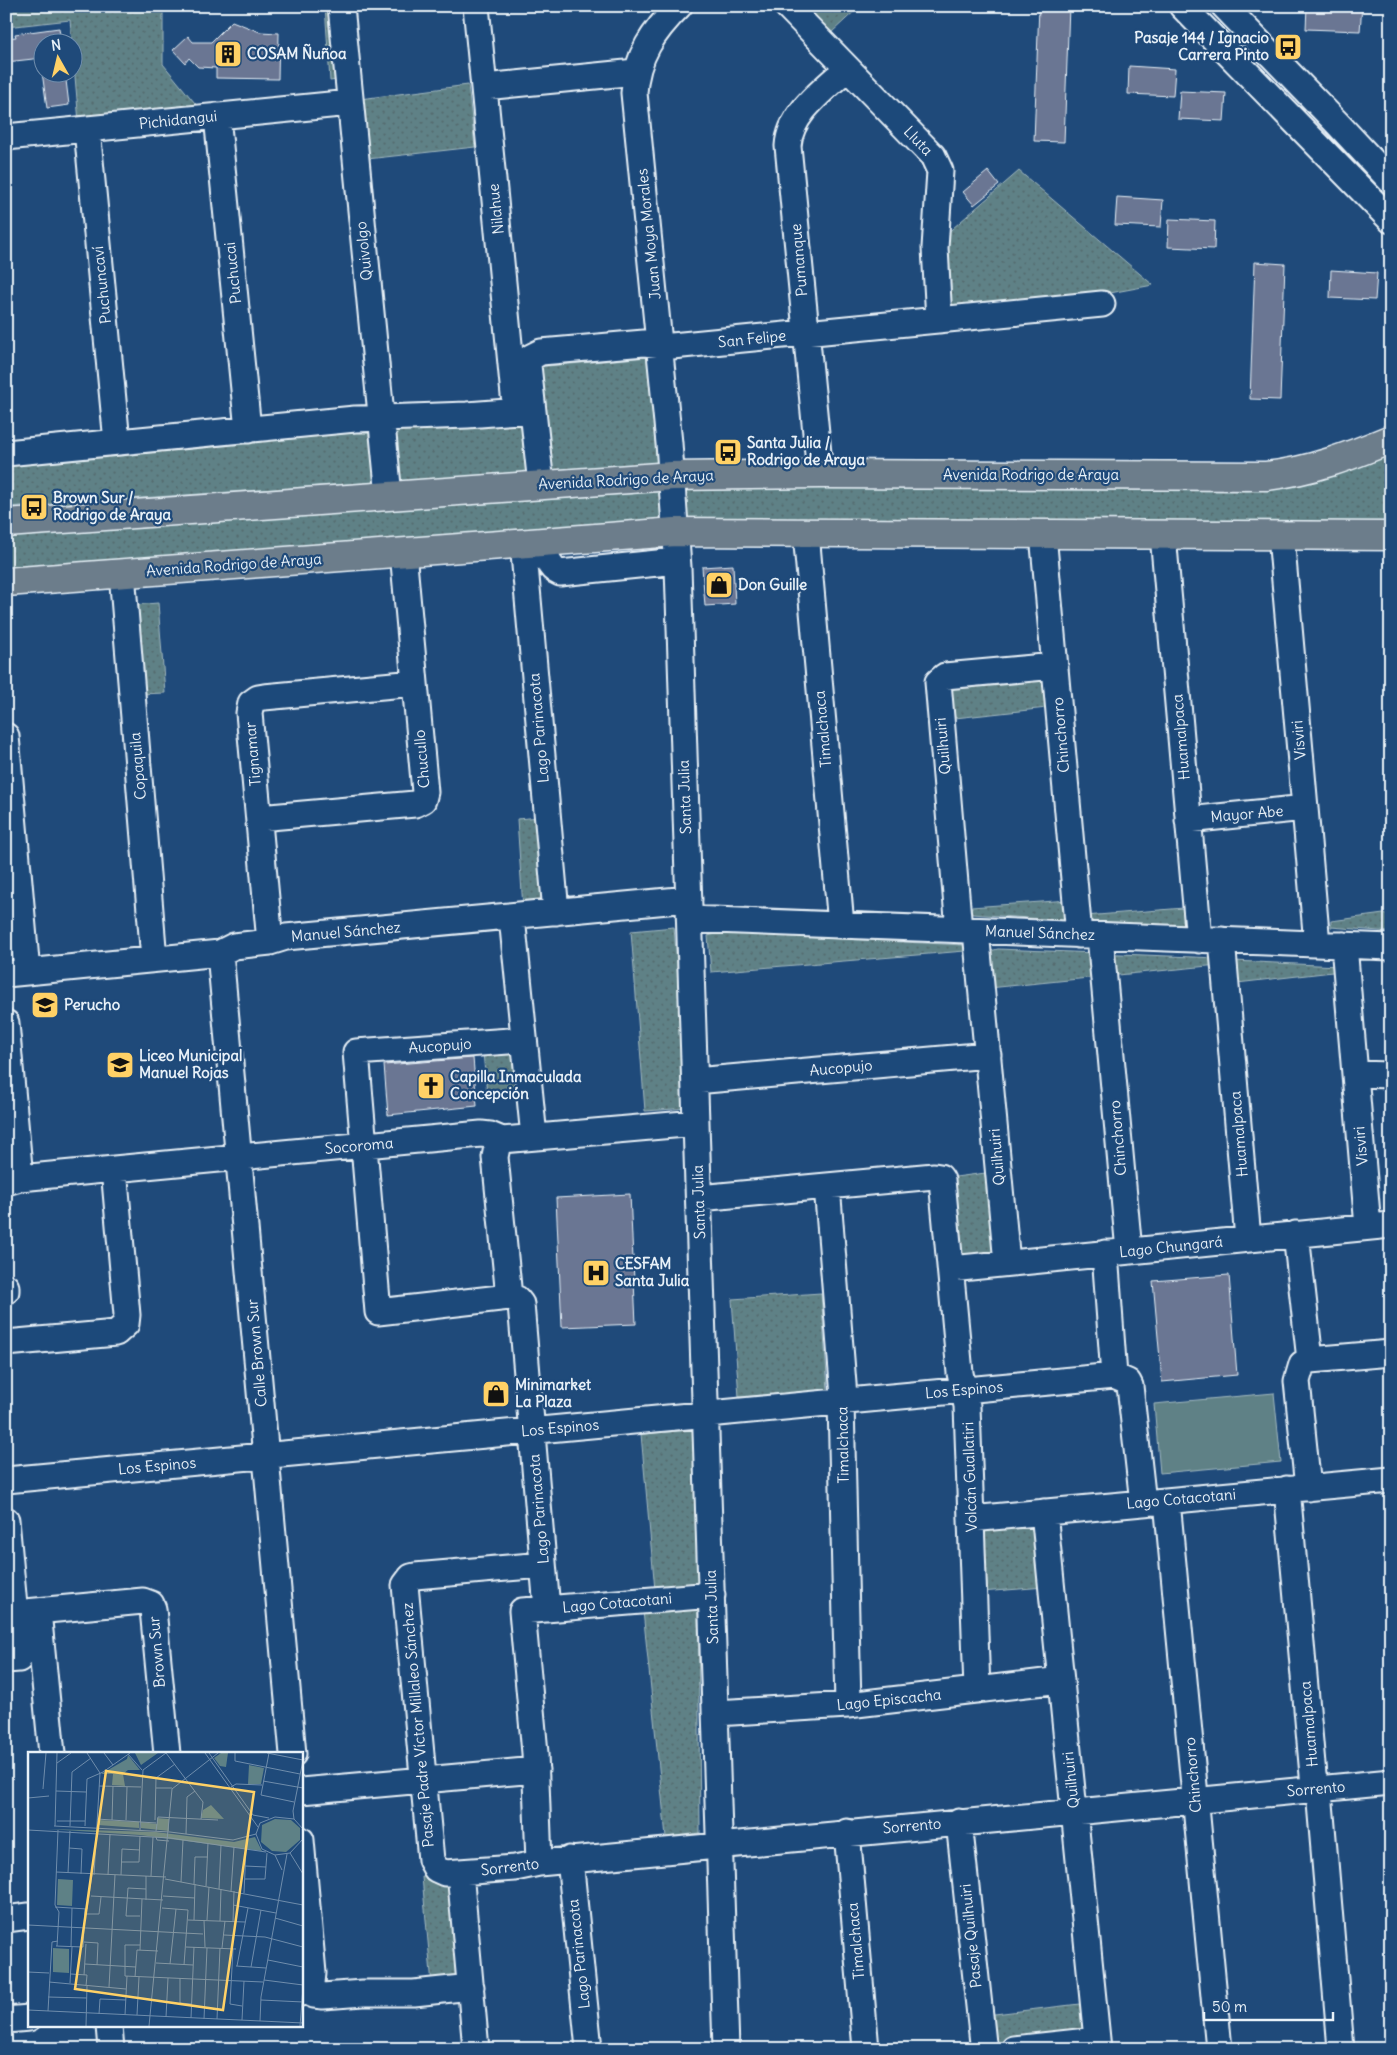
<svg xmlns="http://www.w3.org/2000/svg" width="1397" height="2055" viewBox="0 0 1397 2055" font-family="Delius,sans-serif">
	<defs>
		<pattern id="green-dots" width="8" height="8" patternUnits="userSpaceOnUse" patternTransform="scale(1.25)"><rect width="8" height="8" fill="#5e8186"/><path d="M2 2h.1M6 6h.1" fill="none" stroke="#546a6e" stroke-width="1.8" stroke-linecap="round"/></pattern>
	</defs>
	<rect width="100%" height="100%" fill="#1f4a7a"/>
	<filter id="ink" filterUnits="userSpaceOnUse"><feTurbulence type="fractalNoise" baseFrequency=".02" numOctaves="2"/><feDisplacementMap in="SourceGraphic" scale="10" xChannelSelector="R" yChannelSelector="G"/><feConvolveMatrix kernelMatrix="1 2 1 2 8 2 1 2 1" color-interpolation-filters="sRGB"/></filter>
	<g filter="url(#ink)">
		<!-- green -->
		<path fill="url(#green-dots)" stroke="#a3b9bf" d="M6,6H163V64L199,108L79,122L70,20L6,27Z
			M325,6H331L337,80L330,81Z
			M805,6H860L831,33Z
			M468,85L475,147L367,159L360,99Z
			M1019,171L1153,285L1110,293L943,312L945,235Z
			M649,357L657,468L399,484L391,424L540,418L536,367Z
			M374,427L378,482L6,507V459Z
			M1391,455V525L86,563L6,568V537L671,491L819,488L1248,491C1301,485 1341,473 1391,455Z
			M158,603L165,693L140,694L133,605Z
			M1044,679L1047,708L955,718L951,689Z
			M541,817L548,906L523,908L517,819Z
			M1069,900L1071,921L972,914L971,907Z
			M1184,908L1186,929L1086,922L1085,916Z
			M1391,913V932L1331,927V921Z
			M674,927L688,1108L645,1111L631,931Z
			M720,933L964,945L965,951L711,972L708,936Z
			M998,949L1217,958L1218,965L989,988L986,952Z
			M1234,961L1338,966L1341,971L1237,983Z
			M514,1050L518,1091L487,1093L483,1053Z
			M993,1172L1001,1255L958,1260L948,1178Z
			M821,1293L828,1390L739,1397L732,1299Z
			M694,1430L699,1586L655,1590L641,1434Z
			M1040,1522L1045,1587L981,1592L975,1527Z
			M698,1607L700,1833L666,1837L643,1611Z
			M422,1877L442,1885L453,1884L463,1982L432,1985Z
			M1088,2003L1091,2034L990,2045L986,2015Z"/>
		<!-- pitch -->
		<path fill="#5e8186" stroke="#a3b9bf" d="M1274,1393L1281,1462L1160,1473L1154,1404Z"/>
		<!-- building -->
		<path fill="#6b7693" stroke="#e8f1f8" d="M1039,6H1069L1064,142L1034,141Z
			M1307,6H1362L1360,31L1306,29Z
			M232,21L260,32L279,33L278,79L216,78V68L198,67L189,58L185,63L173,50L188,36L193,42H211Z
			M59,28L61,42H42V58L6,62V38L16,37L15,34Z
			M1129,66L1175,69L1173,96L1128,94Z
			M42,72H65L69,105L47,108Z
			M1180,91L1226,93L1224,121L1178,119Z
			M988,171L999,185L974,205L963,192Z
			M1117,197L1163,200L1161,227L1115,225Z
			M1169,219L1215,221L1214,249L1168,247Z
			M1255,262L1285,264L1280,400L1250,399Z
			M1331,270L1377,273L1375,300L1330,298Z
			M733,565L735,604L705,606L702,567Z
			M473,1058L477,1106L388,1115L384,1065Z
			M630,1194L636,1324L562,1327L556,1198Z
			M1229,1275L1237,1375L1162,1382L1153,1281Z
			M503,1386L505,1400L489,1401L488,1387Z"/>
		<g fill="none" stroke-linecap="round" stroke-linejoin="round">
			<defs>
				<path id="minor" d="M341,6L389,496
					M476,6L514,395
					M679,6C654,31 636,56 634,93L669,443L678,567L726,2049
					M787,6L933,156L940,171L935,248L939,320
					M1182,6L1391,220
					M1224,6L1337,123L1391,181
					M484,87L636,72
					M217,116L248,430
					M87,129L117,442
					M6,137L350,103
					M6,453L355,419L467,415L532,410
					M820,474L788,146C790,113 824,90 847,68
					M541,485L528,365L531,357L541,352L644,343L672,346L1102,304
					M806,533L841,925
					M1043,534L1079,935
					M1163,535L1199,940
					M1281,536L1317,944
					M546,542C547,555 546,567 560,573L677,561
					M523,543L556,912
					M122,573L154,959
					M6,736L27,972
					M259,818L415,804L423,800L425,792L403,552
					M1188,820L1305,808
					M512,917L534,1137
					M690,919L1391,947
					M959,930L938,682L945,676L1055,666
					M976,931L1007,1263
					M1100,936L1129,1251
					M1222,940L1248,1239
					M270,942L249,713L251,703L258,698L264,697L415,683
					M1344,945L1368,1227
					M220,953L293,1754
					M6,974L220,953L234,946L270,942L286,937L689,899
					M6,1023L20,1178L6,1182
					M524,1040L356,1052L378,1312L509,1297L517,1299L521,1304L547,1609
					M1355,1074L1391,1075
					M695,1081L988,1055
					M502,1140L497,1147L495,1157L509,1297
					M20,1178L481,1134L490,1135L502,1140L696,1123
					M827,1186L844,1396L841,1402L848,1705
					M699,1198L934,1176L940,1177L942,1180L960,1373L967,1406L977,1690
					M1296,1234L1310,1360
					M1105,1253L1114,1376
					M951,1269L1391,1225
					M6,1287V1291
					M6,1343L116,1333L126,1324L127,1315L114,1169
					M6,1480L1114,1376L1128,1382L1130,1386L1143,1503
					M1308,1488L1297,1381L1302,1364L1310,1360L1391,1353
					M1287,1489L1313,1775L1320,1803L1341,2049
					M1167,1501L1219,2049
					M1044,1512L1098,2049
					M971,1519L1391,1480
					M6,1520L19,1659L6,1660
					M543,1565L415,1576L411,1577L405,1585L431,1860L436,1869L445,1873L515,1868L539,1863L1391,1782
					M38,1611L52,1754
					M15,1613L143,1601L151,1604L153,1609L167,1754
					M716,1713L848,1705L1061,1680
					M301,1791L536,1770
					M959,1822L983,2043L986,2049
					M847,1832L866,2049
					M301,1840L313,1973L312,1983L301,1993
					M570,1859L589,2049
					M539,1863L535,1753L522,1611L712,1595
					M460,1872L476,2049
					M6,1919L29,1916
					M305,1991L314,1995L323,1996L363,1993H414L471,1987
					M6,2020L29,2018
					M109,2026L111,2049
					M1014,2049L1097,2040"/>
				<path id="major" d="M6,523L672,476L820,474L1266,476C1311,471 1350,456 1391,439
					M6,582L675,532L1391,536"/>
			</defs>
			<!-- minor casing -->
			<use href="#minor" stroke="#e8f1f8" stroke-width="29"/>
			<!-- major casing -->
			<use href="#major" stroke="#e8f1f8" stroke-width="31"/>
			<!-- minor -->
			<use href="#minor" stroke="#1f4a7a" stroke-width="25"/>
			<!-- major -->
			<use href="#major" stroke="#6c7d8b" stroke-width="28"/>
		</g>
	</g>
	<!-- icons -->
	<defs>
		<symbol id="bus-square" viewBox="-11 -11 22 22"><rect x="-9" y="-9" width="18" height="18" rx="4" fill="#ffd166" stroke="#1f4a7a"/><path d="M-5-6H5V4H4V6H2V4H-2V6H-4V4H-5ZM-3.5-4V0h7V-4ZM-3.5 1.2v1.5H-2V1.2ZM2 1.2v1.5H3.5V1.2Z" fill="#111"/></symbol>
		<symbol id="building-square" viewBox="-11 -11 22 22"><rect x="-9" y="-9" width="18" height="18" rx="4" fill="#ffd166" stroke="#1f4a7a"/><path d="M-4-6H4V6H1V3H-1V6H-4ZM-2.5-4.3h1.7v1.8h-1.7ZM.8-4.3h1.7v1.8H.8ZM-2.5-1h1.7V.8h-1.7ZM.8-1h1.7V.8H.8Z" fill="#111"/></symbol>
		<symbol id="shop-square" viewBox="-11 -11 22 22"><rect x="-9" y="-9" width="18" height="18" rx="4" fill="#ffd166" stroke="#1f4a7a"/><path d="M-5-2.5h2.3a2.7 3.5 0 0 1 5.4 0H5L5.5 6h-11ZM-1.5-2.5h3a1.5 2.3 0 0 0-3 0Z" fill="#111"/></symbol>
		<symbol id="school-square" viewBox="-11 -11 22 22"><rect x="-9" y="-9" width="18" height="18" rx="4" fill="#ffd166" stroke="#1f4a7a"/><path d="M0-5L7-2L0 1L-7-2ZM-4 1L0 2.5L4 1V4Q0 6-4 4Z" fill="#111"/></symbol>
		<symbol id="church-square" viewBox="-11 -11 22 22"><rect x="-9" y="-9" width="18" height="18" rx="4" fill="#ffd166" stroke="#1f4a7a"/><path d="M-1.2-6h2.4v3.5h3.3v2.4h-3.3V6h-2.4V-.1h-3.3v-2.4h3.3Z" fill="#111"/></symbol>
		<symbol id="hospital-square" viewBox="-11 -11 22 22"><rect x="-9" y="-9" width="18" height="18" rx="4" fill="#ffd166" stroke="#1f4a7a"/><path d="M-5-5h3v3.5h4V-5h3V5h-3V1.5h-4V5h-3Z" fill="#111"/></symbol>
	</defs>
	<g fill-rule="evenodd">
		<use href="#bus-square" x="1272" y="31" width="32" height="32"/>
		<use href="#building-square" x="212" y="38" width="32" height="32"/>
		<use href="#bus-square" x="712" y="436" width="32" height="32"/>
		<use href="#bus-square" x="18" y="491" width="32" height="32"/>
		<use href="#shop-square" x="703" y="569" width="32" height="32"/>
		<use href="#school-square" x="29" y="989" width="32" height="32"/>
		<use href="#school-square" x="104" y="1049" width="32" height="32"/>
		<use href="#church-square" x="415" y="1070" width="32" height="32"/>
		<use href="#hospital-square" x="580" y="1257" width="32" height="32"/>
		<use href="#shop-square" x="480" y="1378" width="32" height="32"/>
	</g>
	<g text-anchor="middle" stroke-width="4.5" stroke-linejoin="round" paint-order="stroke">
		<!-- poi labels -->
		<g font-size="15" font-weight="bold" fill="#e8f1f8" stroke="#1f4a7a" text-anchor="start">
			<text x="1269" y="43" text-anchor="end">Pasaje 144 / Ignacio<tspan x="1269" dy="17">Carrera Pinto</tspan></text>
			<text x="247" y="59">COSAM Ñuñoa</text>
			<text x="747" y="448">Santa Julia /<tspan x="747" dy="17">Rodrigo de Araya</tspan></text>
			<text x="53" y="503">Brown Sur /<tspan x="53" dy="17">Rodrigo de Araya</tspan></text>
			<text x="738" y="590">Don Guille</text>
			<text x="64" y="1010">Perucho</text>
			<text x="139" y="1061">Liceo Municipal<tspan x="139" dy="17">Manuel Rojas</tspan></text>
			<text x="450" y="1082">Capilla Inmaculada<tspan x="450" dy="17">Concepción</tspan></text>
			<text x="615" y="1269">CESFAM<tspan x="615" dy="17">Santa Julia</tspan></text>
			<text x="515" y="1390">Minimarket<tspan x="515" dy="17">La Plaza</tspan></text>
		</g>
		<!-- street labels -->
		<g font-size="15" fill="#e8f1f8" stroke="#1f4a7a">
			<text transform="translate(178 120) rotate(-6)" y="5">Pichidangui</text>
			<text transform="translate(918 141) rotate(46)" y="5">Lluta</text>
			<text transform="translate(496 209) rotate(-96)" y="5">Nilahue</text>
			<text transform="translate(649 234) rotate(-96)" y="5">Juan Moya Morales</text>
			<text transform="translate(364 251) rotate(-96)" y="5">Quivolgo</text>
			<text transform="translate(799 260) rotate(-95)" y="5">Pumanque</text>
			<text transform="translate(233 273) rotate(-96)" y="5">Puchucai</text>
			<text transform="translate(102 285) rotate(-96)" y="5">Puchuncaví</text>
			<text transform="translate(752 339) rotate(-6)" y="5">San Felipe</text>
			<text x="1031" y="480">Avenida Rodrigo de Araya</text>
			<text transform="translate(626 480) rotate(-3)" y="5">Avenida Rodrigo de Araya</text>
			<text transform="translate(234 565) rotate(-4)" y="5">Avenida Rodrigo de Araya</text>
			<text transform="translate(539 728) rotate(-95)" y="5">Lago Parinacota</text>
			<text transform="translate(823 729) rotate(-95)" y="5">Timalchaca</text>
			<text transform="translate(1061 735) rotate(-95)" y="5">Chinchorro</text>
			<text transform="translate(1181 737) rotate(-95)" y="5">Huamalpaca</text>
			<text transform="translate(1299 740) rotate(-95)" y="5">Visviri</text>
			<text transform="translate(943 746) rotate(-95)" y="5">Quilhuiri</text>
			<text transform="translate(253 754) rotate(-95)" y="5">Tignamar</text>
			<text transform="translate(422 759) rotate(-95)" y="5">Chucullo</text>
			<text transform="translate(138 766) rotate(-95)" y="5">Copaquila</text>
			<text transform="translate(685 797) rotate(-92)" y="5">Santa Julia</text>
			<text transform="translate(1247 814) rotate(-5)" y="5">Mayor Abe</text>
			<text transform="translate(346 932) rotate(-5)" y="5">Manuel Sánchez</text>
			<text transform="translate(1040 933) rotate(2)" y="5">Manuel Sánchez</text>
			<text transform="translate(440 1046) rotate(-4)" y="5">Aucopujo</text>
			<text transform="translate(841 1068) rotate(-5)" y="5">Aucopujo</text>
			<text transform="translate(1239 1134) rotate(-95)" y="5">Huamalpaca</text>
			<text transform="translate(1118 1138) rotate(-95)" y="5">Chinchorro</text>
			<text transform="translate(359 1146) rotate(-5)" y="5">Socoroma</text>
			<text transform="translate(1361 1146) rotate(-95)" y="5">Visviri</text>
			<text transform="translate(997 1157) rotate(-95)" y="5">Quilhuiri</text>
			<text transform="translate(699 1202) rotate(-92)" y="5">Santa Julia</text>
			<text transform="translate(1171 1247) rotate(-6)" y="5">Lago Chungará</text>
			<text transform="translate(257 1353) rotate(-95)" y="5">Calle Brown Sur</text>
			<text transform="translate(964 1390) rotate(-5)" y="5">Los Espinos</text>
			<text transform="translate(560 1428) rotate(-5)" y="5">Los Espinos</text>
			<text transform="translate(843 1445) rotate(-91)" y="5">Timalchaca</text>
			<text transform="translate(157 1466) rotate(-5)" y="5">Los Espinos</text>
			<text transform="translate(970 1477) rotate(-92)" y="5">Volcán Guallatiri</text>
			<text transform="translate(1181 1499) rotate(-5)" y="5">Lago Cotacotani</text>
			<text transform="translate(539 1509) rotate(-95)" y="5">Lago Parinacota</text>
			<text transform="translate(617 1603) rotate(-5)" y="5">Lago Cotacotani</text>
			<text transform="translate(712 1607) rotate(-92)" y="5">Santa Julia</text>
			<text transform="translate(157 1652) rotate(-95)" y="5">Brown Sur</text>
			<text transform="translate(889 1700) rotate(-6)" y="5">Lago Episcacha</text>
			<text transform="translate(1309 1724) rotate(-95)" y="5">Huamalpaca</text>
			<text transform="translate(418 1725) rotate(-95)" y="5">Pasaje Padre Víctor Millaleo Sánchez</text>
			<text transform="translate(1193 1775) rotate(-95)" y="5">Chinchorro</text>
			<text transform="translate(1071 1780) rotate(-96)" y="5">Quilhuiri</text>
			<text transform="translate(1316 1789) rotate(-5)" y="5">Sorrento</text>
			<text transform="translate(912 1826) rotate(-5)" y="5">Sorrento</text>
			<text transform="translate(510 1867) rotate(-7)" y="5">Sorrento</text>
			<text transform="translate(971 1936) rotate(-96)" y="5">Pasaje Quilhuiri</text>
			<text transform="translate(856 1941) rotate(-95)" y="5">Timalchaca</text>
			<text transform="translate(579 1954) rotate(-96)" y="5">Lago Parinacota</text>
		</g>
	</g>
	<!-- overview -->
	<g transform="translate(28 1752)">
		<rect width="275" height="275" fill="#1f4a7a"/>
		<path d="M193,1H200L198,15L192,14L186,6ZM100,3L112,18H100L95,22L97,34L84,33L85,22H73L99,7ZM221,13L236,16L233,32H220ZM183,53L196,67L173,66L175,58ZM129,66L141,67V79L113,76V70L129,72ZM247,67L263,68L272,76V88L258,100L244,99L233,90L234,73ZM70,68L111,70V76L70,73ZM20,77L128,80L206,90L227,85L234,99L112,83Z" fill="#5e8186"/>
		<path d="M107,1H130L113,13ZM30,127L45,128L44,154L29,153ZM25,196L41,197V221L25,220Z" fill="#5e8186"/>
		<path fill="none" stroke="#6f8dac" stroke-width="1" d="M59,1L72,21L66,123M76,1L85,13M138,1L175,50L173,67M177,1L230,75M181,1L225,63L241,66M207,1V9L272,22M239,1L275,8M241,1L233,43L266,50M100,2L114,18M29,11L43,1M235,29L275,36M71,34L113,35M203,35L208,32L234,33M128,36H144M15,37L18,1M28,39L58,40M0,46L21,44M69,67L128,71M266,67L265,59L275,8M84,68L85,34M98,68L99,35M127,68L128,26L147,12M29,69H57M26,74L142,80L205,88L228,82M27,74L29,1M42,74L44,20L63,6M57,74L59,27L75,20L102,1M275,77L266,67L247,65L232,71L228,82L234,97L247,103L262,101L275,87M0,78L142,86L238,100M112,78L115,18L138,1M128,79L130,65L190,68M158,82L159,45L167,39M128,85L129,88L141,89M41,96L54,97L53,122M262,101L275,122M247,103L254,118M93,110H111L112,84M217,114L238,115M28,120L138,125M40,121L42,79M80,123L82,82M93,123L94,97L112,98M123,124L125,85M137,127L275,153M217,127H237L239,101M153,130L155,88M166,132L167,105H180M178,134L180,91M191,137L193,93M203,139L206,95M216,141L218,97M63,144L135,148M135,144L167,146M118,148V124M205,153L248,161M27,155L59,157L64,122M134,156L160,158L156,213M57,162H71L73,145M112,164H98L100,136L118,137M247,166L275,174M160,168L217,170M166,168L167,132M176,168L177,195M179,168L181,135M192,169L193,137M205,170L206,139M0,173L175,182M196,183L237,185L275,195M56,190L70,191L69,213M112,193H97V224L235,230M28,194L55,195L57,157M29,194L31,160L27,153L30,78M43,195L44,156M158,195L208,197M194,196L197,169M205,197L202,252L214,254M112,198L114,147M240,208L275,215M128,211L165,213M57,212L108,215M142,212L148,157M208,214L238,216M209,214L220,156M223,215L233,158M0,220L21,221M43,222L59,223L58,234M56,223L58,192M107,225L109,198L130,199M152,226V251L164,252M236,228L275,233M21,230L98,237M42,231L44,195M81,235L87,123M20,245L59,246M233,248L275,250M0,258L275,271M20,259L24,190L30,189M71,262L72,247L98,248M97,263L99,224M109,263L111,225M138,265L140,226M163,266L166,195M176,267L179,196M189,267L192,196M214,268L216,229M232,269L233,245L259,102M58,274L59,234M121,274L144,37L190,1M272,274L275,235"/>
		<path fill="#ffd166" fill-opacity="0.15" stroke="#ffd166" stroke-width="2.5" d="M78,19L226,40L195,258L47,237Z"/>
		<rect width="275" height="275" fill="none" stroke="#e8f1f8" stroke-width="2.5"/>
	</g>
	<!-- margin -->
	<rect width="1397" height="2055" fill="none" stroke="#1f4a7a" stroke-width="25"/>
	<rect x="12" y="12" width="1372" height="2030" fill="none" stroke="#e8f1f8" stroke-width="2" filter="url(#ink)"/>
	<!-- north arrow -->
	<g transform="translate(58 58) rotate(352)"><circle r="24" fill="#1f4a7a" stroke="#6f8dac"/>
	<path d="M0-4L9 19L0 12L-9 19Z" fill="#ffd166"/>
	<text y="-8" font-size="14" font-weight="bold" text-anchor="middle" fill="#e8f1f8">N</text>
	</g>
	<!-- scale -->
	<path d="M1204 2012v8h129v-8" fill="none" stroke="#e8f1f8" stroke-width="2.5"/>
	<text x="1212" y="2012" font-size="15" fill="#e8f1f8" stroke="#1f4a7a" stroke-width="4" paint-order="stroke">50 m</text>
</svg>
